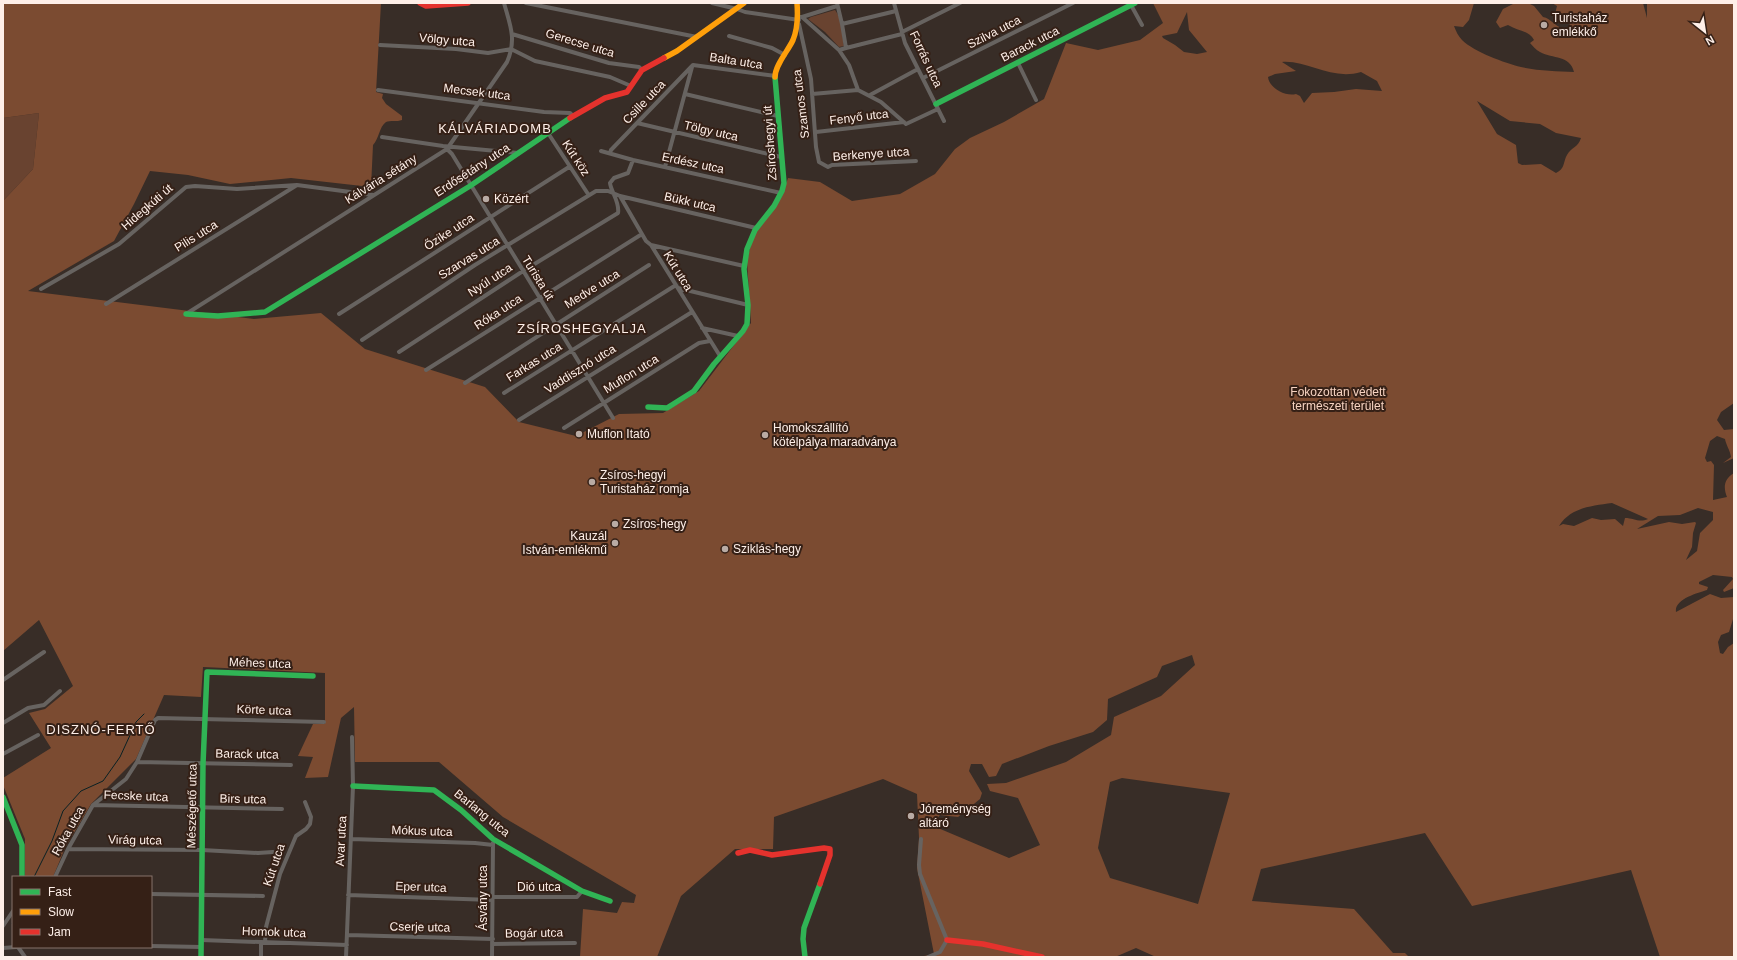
<svg xmlns="http://www.w3.org/2000/svg" width="1737" height="960" viewBox="0 0 1737 960" font-family="Arial,sans-serif">
	<rect width="100%" height="100%" fill="#382d27"/>
	<!-- green -->
	<path fill="#694330" d="M835,10C842,18 842,36 844,46L839,47L825,32L808,19L811,17Z
		M39,113L33,169L3,201V118Z"/>
	<!-- forest -->
	<path fill="#7b4b31" fill-rule="evenodd" d="M3,3H381L376,92L383,94L382,98L386,104L402,116V120C397,122 390,120 386,122C379,127 379,139 373,145L371,187L291,178L230,184L188,175L150,171L134,204L114,241L28,291L254,319L321,313L365,349L485,387L519,422L576,436L619,414L663,413L699,391L751,323L747,261L753,235L783,193L788,178L820,182L852,201L900,194L935,174L955,149L970,138L1004,122L1044,99L1066,43L1098,50L1140,40L1163,23L1153,3H1474L1469,20L1463,27L1454,26C1456,31 1458,36 1462,40C1474,52 1505,63 1521,67C1538,71 1557,71 1574,72C1570,55 1553,59 1540,52C1536,50 1533,46 1530,43L1534,40C1529,30 1517,31 1508,25L1500,28L1496,22L1503,9L1515,3H1528L1534,6L1543,17C1551,18 1556,29 1569,30L1570,22L1565,18L1555,14L1557,6L1552,3H1643L1647,18V3H1734V403L1721,412L1717,420L1724,430L1734,429V458L1723,463L1731,457C1730,450 1726,445 1725,439L1717,436L1710,441L1705,458L1707,462L1711,461L1714,465L1713,500L1727,497C1723,487 1724,479 1734,473V588L1724,592L1723,590L1733,579L1732,577L1713,575L1699,582V584L1708,587L1707,590C1698,593 1674,599 1676,612L1710,594L1721,598L1734,597V616L1729,632L1721,635L1718,642L1720,653L1723,654L1728,647L1734,643V957H1660L1631,870L1472,906L1425,833L1261,869L1252,901L1354,909L1393,953H1405L1409,957H1156L1136,948L1115,957H919L934,954L917,868L919,838L917,794L883,779L774,817L773,849H735L681,896L657,957H580L583,909L617,913L622,902L634,903L636,895L503,817L439,762H355L354,707L341,718L328,777L305,778L313,757L298,756L313,724H325V673L203,667L201,697L164,695L136,759L91,804L65,848L53,877H25V839L3,785V778L51,748L29,713L45,709L73,686L39,620L3,651V201L33,169L39,113L3,118ZM1187,12L1189,30L1207,52L1197,54L1184,52L1175,45L1163,38L1162,36L1177,33ZM1282,62C1308,60 1332,81 1361,72L1377,81L1382,91L1356,89L1334,92L1312,93L1304,103L1300,96L1296,94C1286,97 1269,88 1268,77L1275,74L1296,71ZM1477,101L1510,121L1540,124L1556,133L1581,138C1578,148 1571,147 1567,155C1563,162 1565,169 1556,173L1541,164L1522,165L1518,163L1516,145L1497,134ZM1612,503L1648,519C1639,523 1634,518 1625,518L1623,526L1615,519L1601,520L1592,518L1574,526L1563,524L1559,526C1571,507 1592,506 1612,503ZM1698,508L1713,512V520L1700,533L1697,551L1686,560L1692,547L1693,533L1696,523L1695,522L1682,524L1669,522L1637,529L1658,516L1680,515ZM1192,655L1195,665L1161,696L1114,717L1111,735L1066,762L1006,783L987,784L990,791L1018,798L1040,845L1009,858L938,828L935,821L940,815L958,817L980,799L982,793L969,771L971,764H982L989,777L996,776L1002,764L1049,746L1093,732L1107,720L1108,699L1157,677L1162,666ZM1122,778L1230,793L1198,904L1110,878L1098,848L1110,782Z"/>
	<g fill="none" stroke-linecap="round" stroke-linejoin="round">
		<!-- stream -->
		<path stroke="#092124" stroke-width="1" d="M34,877L52,841L63,811L81,791L103,781L120,757L136,722L144,714
			M12,923L13,922"/>
		<!-- street -->
		<path stroke="#676360" stroke-width="4" d="M526,3L697,37
			M712,3L737,9L745,12L799,20
			M837,3L842,24L846,48L839,50
			M894,3L905,43L944,121
			M1131,5L1142,25
			M799,17H802L839,50L849,65L858,90L881,102L906,124L938,109
			M802,17L837,6
			M799,24L811,79L816,147L819,162L828,167L832,165L916,161
			M842,24L896,11
			M902,32L960,3
			M512,34L609,63L639,67L642,70
			M729,36L772,48L785,55
			M380,45L456,49L488,53L511,49
			M846,48L902,34
			M511,49L535,61L610,77L631,86
			M1018,63L1036,100
			M693,65L776,76
			M923,78L1073,3
			M378,90L544,112L570,113L573,116
			M685,94L778,116
			M812,94L858,90
			M870,95L918,69
			M637,123L781,157
			M816,132L904,122
			M548,133L588,194
			M382,137L443,146L518,153
			M447,149L452,154L613,418
			M601,151L633,160L781,193
			M610,153L611,150L693,65
			M665,167L692,67
			M620,196L646,241L651,245L720,356
			M651,245L744,266
			M678,288L748,305
			M41,289L119,244L186,187L195,186L237,189L297,185L373,195
			M106,304L297,185
			M186,314L447,149L507,62C517,39 510,25 504,3
			M339,314L569,167
			M702,328L738,336
			M362,340L475,265L596,191H608L620,196L756,228
			M399,352L523,271L618,213C620,202 611,192 610,183L614,178L628,173L633,160
			M426,370L642,234
			M465,383L649,265
			M504,393L676,285
			M519,420L692,312
			M564,428L699,343L710,341
			M3,680L44,652
			M3,723L28,708L44,705L60,691
			M3,754L38,735
			M137,762L291,765
			M93,805L282,809
			M351,839L475,843L493,845
			M921,839L919,865L920,874L947,940L940,952L928,957
			M68,849L202,850L258,853L273,852
			M55,877L68,849L93,805L126,779L137,762L155,720L158,718L324,722
			M151,894L263,896
			M348,895L492,900
			M492,897H577L582,891
			M3,926L13,911
			M348,935L493,939
			M201,940L347,945
			M265,942L266,927L280,874L296,836L306,829L310,824L311,817L305,802
			M493,944L575,943
			M151,946L201,947
			M18,947L25,957
			M3,948L16,947
			M261,957V942
			M346,957L353,786L352,737
			M492,957L493,843"/>
		<!-- fast -->
		<path stroke="#30b455" stroke-width="5.5" d="M936,104L1135,3
			M186,314L218,316L265,312L470,186L570,118
			M648,407L667,408L694,391L714,364L743,331L747,324L748,305L744,269L747,249L755,230L774,206L782,191L784,183L775,77
			M353,786L434,790L461,810L493,839L582,891L610,901
			M3,797L22,845V877
			M201,957L203,764L207,672L313,676
			M805,957L803,939L804,928L820,884"/>
		<!-- slow -->
		<path stroke="#ff9f0a" stroke-width="5.5" d="M664,58L677,51L744,3
			M775,77C775,65 788,51 793,40C798,28 798,16 797,3"/>
		<!-- jam -->
		<path stroke="#e5322d" stroke-width="5.5" d="M420,3L426,6L468,3
			M570,118L605,98L627,92L642,70L664,58
			M738,853L750,850L772,855L824,848L830,849V855L820,884
			M947,940L983,944L1042,957"/>
	</g>
	<!-- markers -->
	<g fill="#b9aba4" stroke="#352016" stroke-width="1.5">
		<circle cx="1544" cy="25" r="4"/>
		<circle cx="486" cy="199" r="4"/>
		<circle cx="579" cy="434" r="4"/>
		<circle cx="765" cy="435" r="4"/>
		<circle cx="592" cy="482" r="4"/>
		<circle cx="615" cy="524" r="4"/>
		<circle cx="615" cy="543" r="4"/>
		<circle cx="725" cy="549" r="4"/>
		<circle cx="911" cy="816" r="4"/>
	</g>
	<g text-anchor="middle" stroke-width="4" stroke-linejoin="round" paint-order="stroke">
		<!-- poi labels -->
		<g font-size="12" fill="#feefe8" stroke="#352016" text-anchor="start">
			<text x="1552" y="22">Turistaház<tspan x="1552" dy="14">emlékkő</tspan></text>
			<text x="494" y="203">Közért</text>
			<text x="773" y="432">Homokszállító<tspan x="773" dy="14">kötélpálya maradványa</tspan></text>
			<text x="587" y="438">Muflon Itató</text>
			<text x="600" y="479">Zsíros-hegyi<tspan x="600" dy="14">Turistaház romja</tspan></text>
			<text x="623" y="528">Zsíros-hegy</text>
			<text x="607" y="540" text-anchor="end">Kauzál<tspan x="607" dy="14">István-emlékmű</tspan></text>
			<text x="733" y="553">Sziklás-hegy</text>
			<text x="919" y="813">Jóreménység<tspan x="919" dy="14">altáró</tspan></text>
		</g>
		<!-- street labels -->
		<g font-size="12" fill="#feefe8" stroke="#352016">
			<text transform="translate(994 32) rotate(-27)" y="4">Szilva utca</text>
			<text transform="translate(447 40) rotate(5)" y="4">Völgy utca</text>
			<text transform="translate(580 43) rotate(17)" y="4">Gerecse utca</text>
			<text transform="translate(1030 44) rotate(-27)" y="4">Barack utca</text>
			<text transform="translate(926 59) rotate(65)" y="4">Forrás utca</text>
			<text transform="translate(736 61) rotate(9)" y="4">Balta utca</text>
			<text transform="translate(477 92) rotate(7)" y="4">Mecsek utca</text>
			<text transform="translate(644 102) rotate(-46)" y="4">Csille utca</text>
			<text transform="translate(801 104) rotate(-97)" y="4">Szamos utca</text>
			<text transform="translate(859 117) rotate(-7)" y="4">Fenyő utca</text>
			<text transform="translate(711 131) rotate(13)" y="4">Tölgy utca</text>
			<text transform="translate(770 143) rotate(-94)" y="4">Zsíroshegyi út</text>
			<text transform="translate(871 154) rotate(-4)" y="4">Berkenye utca</text>
			<text transform="translate(576 158) rotate(57)" y="4">Kút köz</text>
			<text transform="translate(693 163) rotate(12)" y="4">Erdész utca</text>
			<text transform="translate(472 170) rotate(-33)" y="4">Erdősétány utca</text>
			<text transform="translate(381 179) rotate(-32)" y="4">Kálvária sétány</text>
			<text transform="translate(690 202) rotate(13)" y="4">Bükk utca</text>
			<text transform="translate(147 207) rotate(-41)" y="4">Hidegkúti út</text>
			<text transform="translate(449 232) rotate(-33)" y="4">Őzike utca</text>
			<text transform="translate(196 236) rotate(-32)" y="4">Pilis utca</text>
			<text transform="translate(469 258) rotate(-32)" y="4">Szarvas utca</text>
			<text transform="translate(678 271) rotate(58)" y="4">Kút utca</text>
			<text transform="translate(538 278) rotate(58)" y="4">Turista út</text>
			<text transform="translate(490 280) rotate(-33)" y="4">Nyúl utca</text>
			<text transform="translate(592 289) rotate(-32)" y="4">Medve utca</text>
			<text transform="translate(498 312) rotate(-33)" y="4">Róka utca</text>
			<text transform="translate(534 362) rotate(-32)" y="4">Farkas utca</text>
			<text transform="translate(580 369) rotate(-32)" y="4">Vaddisznó utca</text>
			<text transform="translate(631 374) rotate(-32)" y="4">Muflon utca</text>
			<text transform="translate(260 663) rotate(2)" y="4">Méhes utca</text>
			<text transform="translate(264 710) rotate(2)" y="4">Körte utca</text>
			<text transform="translate(247 754) rotate(1)" y="4">Barack utca</text>
			<text transform="translate(136 796) rotate(2)" y="4">Fecske utca</text>
			<text transform="translate(243 799) rotate(1)" y="4">Birs utca</text>
			<text transform="translate(192 806) rotate(-89)" y="4">Mészégető utca</text>
			<text transform="translate(482 813) rotate(39)" y="4">Barlang utca</text>
			<text transform="translate(68 831) rotate(-61)" y="4">Róka utca</text>
			<text transform="translate(422 831) rotate(2)" y="4">Mókus utca</text>
			<text transform="translate(135 840) rotate(1)" y="4">Virág utca</text>
			<text transform="translate(341 841) rotate(-87)" y="4">Avar utca</text>
			<text transform="translate(274 865) rotate(-71)" y="4">Kút utca</text>
			<text transform="translate(421 887) rotate(2)" y="4">Eper utca</text>
			<text x="539" y="891">Dió utca</text>
			<text transform="translate(483 898) rotate(-90)" y="4">Ásvány utca</text>
			<text transform="translate(420 927) rotate(1)" y="4">Cserje utca</text>
			<text transform="translate(274 932) rotate(2)" y="4">Homok utca</text>
			<text transform="translate(534 933) rotate(-1)" y="4">Bogár utca</text>
		</g>
		<!-- park labels -->
		<g font-size="12" fill="#f6d3c1" stroke="#352016">
			<text x="1338" y="396">Fokozottan védett<tspan x="1338" dy="14">természeti terület</tspan></text>
		</g>
		<!-- neighbourhood labels -->
		<g font-size="13" letter-spacing="1" fill="#feefe8" stroke="#352016">
			<text x="495" y="133">KÁLVÁRIADOMB</text>
			<text x="582" y="333">ZSÍROSHEGYALJA</text>
			<text x="101" y="734">DISZNÓ-FERTŐ</text>
		</g>
	</g>
	<!-- border -->
	<rect width="1737" height="960" fill="none" stroke="#feefe8" stroke-width="8"/>
	<!-- legend -->
	<rect x="12" y="876" width="140" height="72" fill="#352016" stroke="#85736a"/>
	<rect x="20" y="889" width="20" height="6" fill="#30b455" stroke="#85736a"/>
	<text x="48" y="896" font-size="12" fill="#feefe8">Fast</text>
	<rect x="20" y="909" width="20" height="6" fill="#ff9f0a" stroke="#85736a"/>
	<text x="48" y="916" font-size="12" fill="#feefe8">Slow</text>
	<rect x="20" y="929" width="20" height="6" fill="#e5322d" stroke="#85736a"/>
	<text x="48" y="936" font-size="12" fill="#feefe8">Jam</text>
	<!-- north arrow -->
	<g transform="translate(1705 32) rotate(150)" stroke="#352016" stroke-width="3" paint-order="stroke">
	<path d="M0-3L7 15L0 10L-7 15Z" fill="#feefe8"/>
	<text y="-6" font-size="11" font-weight="bold" text-anchor="middle" fill="#feefe8">N</text>
	</g>
</svg>
